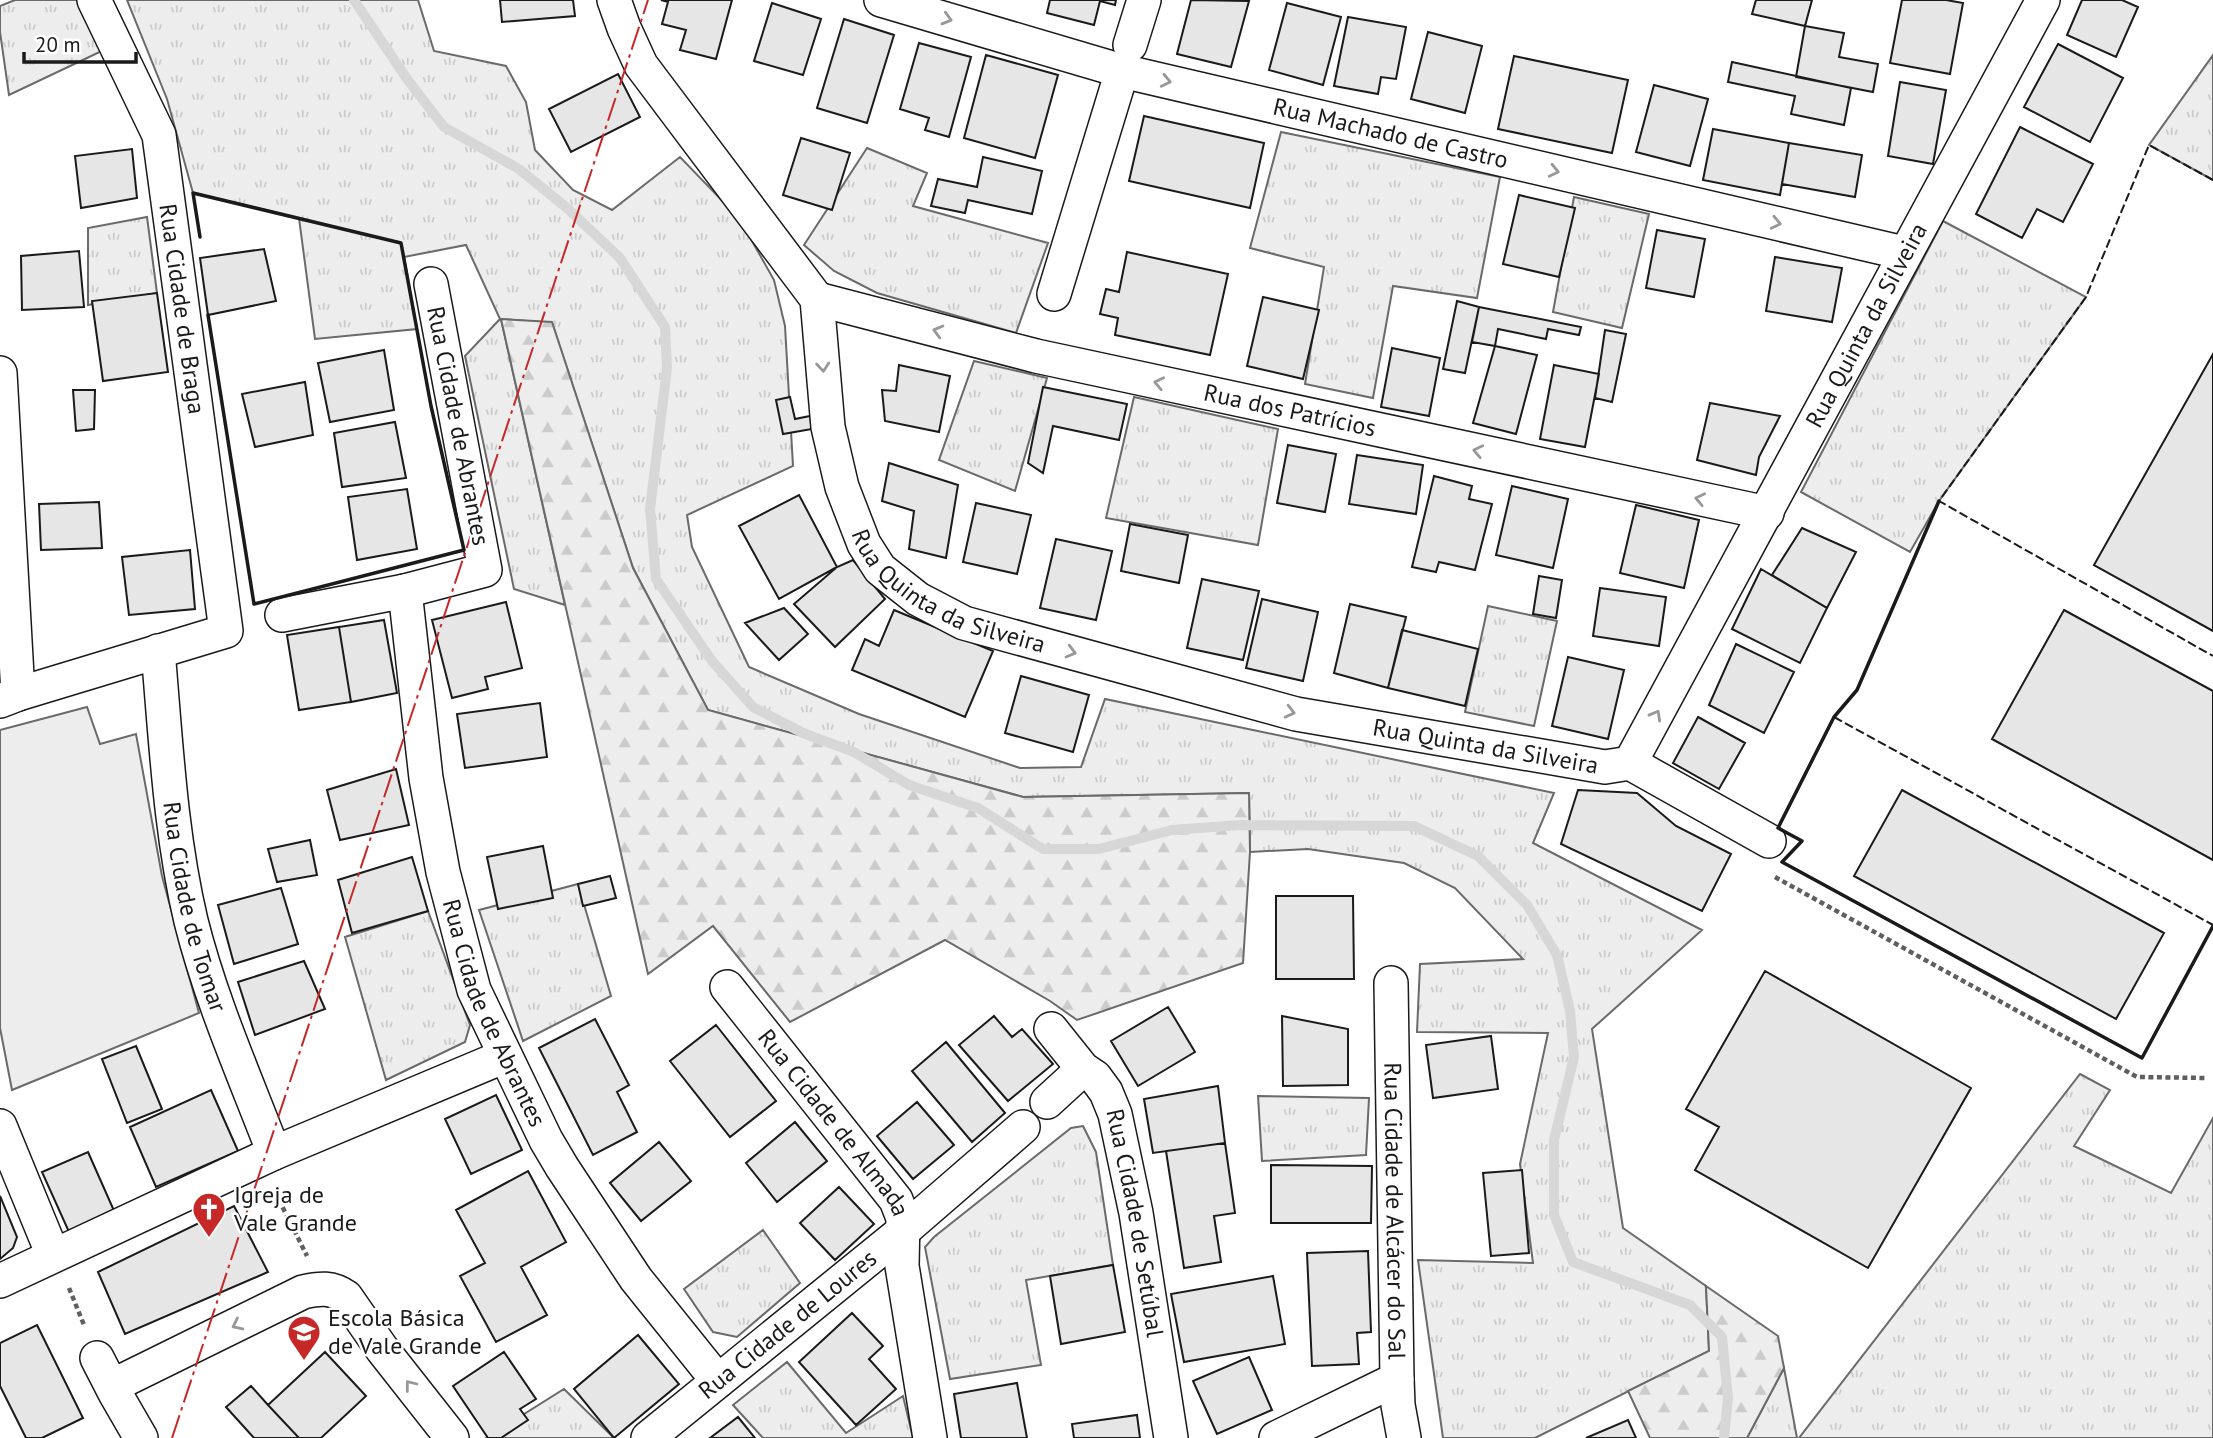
<svg xmlns="http://www.w3.org/2000/svg" width="2213" height="1438" viewBox="0 0 2213 1438" font-family="'PT Sans',sans-serif">
	<defs>
		<pattern id="grass-tufts" width="24" height="20" patternUnits="userSpaceOnUse" patternTransform="scale(1.75)"><rect width="24" height="20" fill="#ededed"/><path d="M3 7l-1-3M5 7V3M7 7l1-3M15 17l-1-3M17 17v-4M19 17l1-3" fill="none" stroke="#cbcbcb"/></pattern>
		<pattern id="forest-firs" width="22" height="20" patternUnits="userSpaceOnUse" patternTransform="scale(1.75)"><rect width="22" height="20" fill="#ededed"/><path d="M5 1l3.5 6h-7zM16 11l3.5 6h-7z" fill="#cbcbcb"/></pattern>
	</defs>
	<rect width="100%" height="100%" fill="#fff"/>
	<!-- grass -->
	<path fill="url(#grass-tufts)" stroke="#6a6a6a" stroke-width="2" d="M15,0H79L106,49L9,95L0,32V6Z
		M127,0H418L434,51L506,66L526,102L535,150L573,190L612,210L680,157L739,218L774,280L785,326L793,466L687,515L692,547L749,667L859,714L1020,768L1081,767L1105,699L1554,793L1533,843L1702,930L1592,1029L1623,1228L1706,1286L1709,1351L1535,1438H1443L1418,1260L1533,1263L1520,1164L1548,1033L1417,1032L1420,964L1523,959L1455,888L1404,863L1308,849L1250,852L1249,793L1023,797L708,710L633,568L552,323L501,319L565,605L514,589L465,356L500,319L466,245L404,257L417,329L315,339L299,218L193,193L167,99Z
		M2213,55V180L2149,145Z
		M1281,132L1500,177L1477,298L1393,286L1373,398L1305,384L1324,267L1250,248Z
		M867,148L927,173L913,206L1048,243L1016,333L877,293L834,271L804,245Z
		M1574,197L1649,214L1622,328L1553,312Z
		M147,217L157,293L88,305V228Z
		M1943,221L2086,297L1939,501L1910,552L1801,492Z
		M974,361L1047,378L1015,491L939,460Z
		M1134,397L1278,429L1258,545L1106,518Z
		M1488,606L1557,621L1534,726L1465,712Z
		M578,884L611,996L523,1041L479,910Z
		M428,911L470,1025L465,1042L386,1080L345,937Z
		M2080,1074L2110,1090L2074,1146L2171,1193L2213,1118V1438H1799Z
		M1258,1096L1369,1098L1366,1155L1262,1161Z
		M1083,1126L1096,1152L1113,1265L1026,1280L1041,1365L950,1379L925,1247L934,1237L1071,1128Z
		M763,1230L800,1283L737,1337L713,1332L684,1289Z
		M787,1362L846,1433L903,1396L913,1438H763L733,1405Z
		M1784,1368L1797,1438H1747Z
		M564,1389L614,1438H486Z"/>
	<!-- forest -->
	<path fill="url(#forest-firs)" stroke="#6a6a6a" stroke-width="2" d="M501,319L552,322L633,568L708,710L1023,797L1249,793L1250,852L1243,963L1077,1020L1050,1001L945,940L790,1022L713,926L648,974Z
		M1706,1286L1778,1336L1784,1368L1747,1438H1650L1628,1391L1709,1351Z"/>
	<!-- built -->
	<path fill="#ededed" stroke="#6a6a6a" stroke-width="2" d="M87,707L100,744L136,734L162,876L199,1013L12,1090L0,1028V730Z"/>
	<g fill="none" stroke-linecap="round" stroke-linejoin="round">
		<!-- stream -->
		<path stroke="#d7d7d7" stroke-width="10" d="M354,0L407,79L444,127L519,169L567,208L620,258L665,327L667,368L650,509L656,579L712,661L753,707L803,733L854,752L909,785L978,808L1043,849H1099L1172,830L1240,825L1414,826L1478,856L1527,905L1557,955L1570,1011L1574,1057L1554,1140V1215L1573,1262L1690,1305L1722,1337L1728,1398L1724,1438"/>
	</g>
	<!-- building -->
	<path fill="#e6e6e6" stroke="#1a1a1a" stroke-width="2" d="M500,0H573L575,16L502,22Z
		M661,0H732L716,59L680,50L686,30L662,24L668,2Z
		M1050,0H1116L1115,5L1100,1L1094,25L1047,13Z
		M1191,0L1249,1L1231,67L1177,54Z
		M1756,0H1812L1805,26L1752,14Z
		M1902,0H1946L1963,3L1950,74L1890,63Z
		M2082,0H2122L2138,7L2116,57L2067,35Z
		M772,3L821,19L803,75L754,61Z
		M1287,3L1341,17L1323,85L1269,70Z
		M1348,17L1406,27L1396,79L1381,77L1378,94L1334,86Z
		M844,19L894,35L867,123L817,108Z
		M1805,26L1844,33L1839,57L1878,64L1873,92L1796,77Z
		M1428,32L1482,46L1465,113L1411,99Z
		M919,43L971,57L949,137L925,130L929,118L900,109Z
		M2058,44L2123,78L2090,142L2024,107Z
		M986,55L1058,75L1035,158L964,138Z
		M1514,56L1628,80L1612,153L1498,129Z
		M1732,62L1851,88L1844,125L1791,114L1795,96L1728,82Z
		M618,74L640,117L571,152L549,109Z
		M1900,82L1946,90L1933,164L1888,156Z
		M1654,85L1708,99L1690,166L1636,152Z
		M1144,116L1264,143L1250,208L1129,181Z
		M2020,127L2093,164L2063,222L2037,209L2022,238L1976,214Z
		M1713,129L1789,143L1780,195L1703,180Z
		M801,138L850,153L832,210L783,195Z
		M1789,143L1862,155L1855,197L1782,184Z
		M132,149L137,198L81,208L75,156Z
		M983,157L1042,171L1032,214L968,200L965,213L931,206L938,179L977,187Z
		M1519,195L1575,208L1559,277L1503,264Z
		M1657,230L1705,239L1694,297L1646,288Z
		M264,249L276,301L208,315L200,258Z
		M79,251L84,307L22,310L21,256Z
		M1127,252L1228,274L1210,355L1115,335L1118,318L1100,314L1106,289L1119,292Z
		M1775,257L1842,268L1832,322L1766,311Z
		M157,293L168,372L103,381L92,301Z
		M1263,297L1319,310L1303,379L1247,366Z
		M1457,301L1479,307L1465,373L1443,369Z
		M1479,307L1581,327L1579,335L1548,329L1546,339L1498,329L1495,346L1472,342Z
		M1605,330L1626,334L1612,402L1595,398Z
		M1495,346L1537,355L1516,434L1473,423Z
		M1392,348L1440,358L1429,416L1381,407Z
		M384,350L394,410L330,422L318,363Z
		M2213,354V631L2094,565Z
		M899,365L950,376L939,432L885,421L882,390L896,391Z
		M1554,365L1599,374L1585,447L1540,439Z
		M305,382L313,435L255,447L242,394Z
		M1043,387L1127,404L1119,440L1053,426L1043,473L1028,463Z
		M73,390H95L94,429L76,431Z
		M790,397L795,419L810,416L812,429L783,434L776,400Z
		M1710,403L1780,416L1759,457L1756,475L1697,460Z
		M395,422L406,478L342,487L334,433Z
		M1288,445L1336,454L1325,512L1277,503Z
		M1357,455L1423,465L1416,514L1349,504Z
		M889,463L958,485L946,558L909,549L914,511L882,501Z
		M1434,476L1472,486L1469,499L1492,504L1475,570L1439,562L1436,572L1412,567Z
		M1512,486L1568,499L1553,568L1496,555Z
		M407,489L417,549L357,560L348,497Z
		M799,495L837,567L779,599L739,526Z
		M99,502L102,548L41,550L39,504Z
		M976,503L1031,515L1017,574L963,562Z
		M1636,505L1699,520L1684,588L1620,573Z
		M1130,524L1188,535L1179,583L1121,571Z
		M1802,528L1856,552L1827,608L1772,575Z
		M1056,539L1112,551L1096,620L1040,608Z
		M190,550L195,609L129,615L122,557Z
		M853,560L885,599L835,647L794,604L837,567Z
		M1761,569L1827,608L1800,663L1732,629Z
		M1539,576L1562,580L1556,618L1533,614Z
		M1202,579L1259,591L1243,660L1187,648Z
		M1600,588L1666,597L1659,646L1593,636Z
		M1262,599L1318,612L1303,681L1246,668Z
		M506,602L522,668L485,677L488,689L452,698L432,620Z
		M1350,604L1406,617L1388,688L1334,673Z
		M784,608L808,634L779,660L745,623Z
		M894,610L993,651L965,717L852,670L865,639L879,646Z
		M2064,610L2213,691V860L1992,739Z
		M384,620L397,693L351,702L339,627Z
		M339,627L351,702L299,710L287,635Z
		M1402,630L1478,649L1465,706L1388,688Z
		M1736,644L1794,672L1764,733L1709,705Z
		M1568,657L1624,670L1608,739L1552,726Z
		M1021,676L1089,695L1073,752L1005,733Z
		M540,703L547,757L465,768L457,714Z
		M1698,717L1745,743L1719,789L1673,763Z
		M396,769L409,825L340,840L327,790Z
		M1578,790L1637,793L1676,826L1731,854L1702,911L1561,844Z
		M1902,790L2164,933L2116,1019L1854,876Z
		M310,840L317,875L277,882L268,849Z
		M543,846L553,898L498,909L487,857Z
		M412,857L428,911L352,933L338,880Z
		M610,876L616,898L583,906L578,884Z
		M281,888L298,944L234,964L218,905Z
		M1276,896H1353L1354,979H1276Z
		M304,961L325,1009L255,1035L238,982Z
		M1765,971L1971,1088L1868,1268L1695,1170L1719,1127L1686,1109Z
		M1168,1007L1195,1052L1138,1086L1111,1041Z
		M994,1016L1012,1037L1022,1029L1053,1064L1008,1101L959,1045Z
		M1282,1016L1348,1029V1085L1283,1086Z
		M595,1019L629,1085L617,1092L637,1132L593,1155L539,1048Z
		M716,1025L776,1101L730,1137L670,1061Z
		M1491,1036L1498,1089L1433,1098L1426,1045Z
		M946,1042L1005,1113L972,1142L912,1071Z
		M136,1046L162,1109L127,1123L102,1059Z
		M1218,1086L1225,1143L1153,1153L1144,1099Z
		M211,1090L238,1151L156,1187L130,1127Z
		M496,1095L522,1150L471,1174L445,1119Z
		M917,1102L954,1145L913,1179L877,1136Z
		M795,1122L827,1161L777,1202L746,1163Z
		M659,1142L691,1181L641,1221L610,1183Z
		M1225,1143L1235,1213L1214,1216L1221,1262L1184,1268L1166,1151Z
		M88,1152L115,1213L69,1232L42,1172Z
		M1271,1165L1372,1166L1371,1223H1271Z
		M1522,1170L1529,1253L1491,1256L1483,1173Z
		M528,1171L566,1242L521,1267L547,1315L496,1342L460,1276L485,1263L456,1210Z
		M839,1187L874,1224L835,1260L800,1223Z
		M0,1196L17,1237L13,1248L0,1259Z
		M234,1206L268,1272L125,1334L98,1272Z
		M1368,1251L1371,1332L1357,1333L1359,1364L1312,1366L1307,1253Z
		M1113,1265L1125,1332L1061,1344L1050,1276Z
		M1273,1276L1285,1344L1184,1362L1171,1294Z
		M852,1313L883,1346L869,1359L896,1389L856,1425L799,1362Z
		M37,1325L83,1418L42,1438H26L0,1386V1343Z
		M638,1335L679,1384L614,1438L574,1389Z
		M325,1352L366,1396L321,1438H299L268,1405Z
		M504,1352L536,1399L520,1409L528,1420L501,1438H488L453,1386Z
		M1249,1357L1272,1410L1217,1434L1193,1381Z
		M1017,1383L1027,1438H961L954,1394Z
		M251,1386L268,1405L299,1438H254L226,1407Z
		M1137,1415L1140,1438H1074L1072,1424Z
		M738,1417L755,1438H710Z
		M1628,1420L1636,1438H1586Z"/>
	<g fill="none" stroke-linecap="round" stroke-linejoin="round">
		<defs>
			<g id="street">
				<path id="s1" d="M614,0L624,28L641,65L817,299L828,427L842,487L864,544L880,569L918,599L964,623L1296,714L1605,767L1630,763C1769,509 1904,253 2043,0"/>
				<path id="s2" d="M881,0L1122,71L1904,253"/>
				<path d="M1130,45L1144,0"/>
				<path d="M1054,294L1122,71"/>
				<path id="s3" d="M817,299L1036,356L1767,513"/>
				<path d="M0,373L18,694"/>
				<path id="s4" d="M405,591L426,778L443,872L474,990L546,1140L562,1167L636,1279L718,1381"/>
				<path d="M282,615L405,591L485,570L431,284"/>
				<path id="s5" d="M158,651C166,741 170,832 191,921C211,1001 245,1077 274,1153"/>
				<path d="M0,701L18,694L226,631L159,135L94,0"/>
				<path d="M1630,763L1769,841"/>
				<path id="s6" d="M1391,983L1397,1379L1398,1405L1404,1438"/>
				<path id="s7" d="M727,987L896,1200L903,1218L902,1266L930,1438"/>
				<path id="s8" d="M1051,1029L1083,1069L1095,1077L1106,1092L1115,1114L1136,1213L1171,1438"/>
				<path d="M1047,1102L1083,1069"/>
				<path d="M0,1126L53,1255"/>
				<path d="M0,1281L274,1153L505,1056"/>
				<path d="M97,1358L115,1393L141,1438"/>
				<path d="M112,1386L303,1292C320,1288 332,1287 346,1297L382,1349L452,1438"/>
				<path id="s9" d="M648,1438L903,1231L1023,1127"/>
				<path d="M1276,1438L1397,1379"/>
			</g>
		</defs>
		<!-- street casing -->
		<use href="#street" stroke="#1a1a1a" stroke-width="36"/>
		<!-- path -->
		<path stroke="#5f5f5f" stroke-width="4.5" stroke-dasharray="5 3.5" stroke-linecap="butt" d="M1775,877L2137,1077L2205,1078
			M275,1192L307,1256
			M69,1288L84,1325"/>
		<!-- street -->
		<use href="#street" stroke="#fff" stroke-width="33"/>
		<!-- fence -->
		<path stroke="#1a1a1a" stroke-width="2" stroke-dasharray="9 3.5" stroke-linecap="butt" d="M2213,180L2149,145L2086,297L1939,501L2213,656
			M1834,717L2213,925"/>
		<!-- wall -->
		<path stroke="#1a1a1a" stroke-width="3.5" d="M200,237L193,193L401,243L431,406L464,550L254,604L208,315
			M1939,501L1857,690L1834,717L1778,828L1802,841L1782,862L2142,1058L2213,926"/>
		<!-- power -->
		<path stroke="#c62828" stroke-width="2" stroke-dasharray="24 5 3.5 5" stroke-linecap="butt" d="M172,1438L648,0"/>
	</g>
	<!-- one-way arrows -->
	<defs><path id="oneway-chevron" d="M-2-3.5L2.5 0L-2 3.5" fill="none" stroke-width="1.6" stroke-linecap="round" stroke-linejoin="round" transform="scale(1.75)"/></defs>
	<g stroke="#989898">
		<use href="#oneway-chevron" transform="translate(947 19) rotate(16)"/>
		<use href="#oneway-chevron" transform="translate(1166 81) rotate(13)"/>
		<use href="#oneway-chevron" transform="translate(1554 171) rotate(13)"/>
		<use href="#oneway-chevron" transform="translate(1776 223) rotate(13)"/>
		<use href="#oneway-chevron" transform="translate(938 331) rotate(-165)"/>
		<use href="#oneway-chevron" transform="translate(823 367) rotate(85)"/>
		<use href="#oneway-chevron" transform="translate(1159 383) rotate(-168)"/>
		<use href="#oneway-chevron" transform="translate(1478 451) rotate(-168)"/>
		<use href="#oneway-chevron" transform="translate(1700 499) rotate(-168)"/>
		<use href="#oneway-chevron" transform="translate(1071 652) rotate(15)"/>
		<use href="#oneway-chevron" transform="translate(1290 712) rotate(14)"/>
		<use href="#oneway-chevron" transform="translate(1656 715) rotate(-61)"/>
		<use href="#oneway-chevron" transform="translate(237 1325) rotate(154)"/>
		<use href="#oneway-chevron" transform="translate(410 1385) rotate(-128)"/>
	</g>
	<!-- icons -->
	<defs>
		<symbol id="church-pin" viewBox="-11 -11 22 30"><path d="M0 17L-7.5 6A9.5 9.5 0 1 1 7.5 6Z" fill="#c62828" stroke="#fff"/><path d="M-1.2-6h2.4v3.5h3.3v2.4h-3.3V6h-2.4V-.1h-3.3v-2.4h3.3Z" fill="#fff"/></symbol>
		<symbol id="school-pin" viewBox="-11 -11 22 30"><path d="M0 17L-7.5 6A9.5 9.5 0 1 1 7.5 6Z" fill="#c62828" stroke="#fff"/><path d="M0-5L7-2L0 1L-7-2ZM-4 1L0 2.5L4 1V4Q0 6-4 4Z" fill="#fff"/></symbol>
	</defs>
	<g fill-rule="evenodd">
		<use href="#church-pin" x="190" y="1190" width="38" height="52"/>
		<use href="#school-pin" x="285" y="1313" width="38" height="52"/>
	</g>
	<g text-anchor="middle" stroke-width="5" stroke-linejoin="round" paint-order="stroke">
		<!-- street labels -->
		<g font-size="24" fill="#1a1a1a" stroke="#fff">
			<text dy="8" stroke="none"><textPath href="#s2" startOffset="527">Rua Machado de Castro</textPath></text>
			<text transform="translate(182 309) rotate(82)" y="8">Rua Cidade de Braga</text>
			<text dy="8" stroke="none"><textPath href="#s1" startOffset="1925">Rua Quinta da Silveira</textPath></text>
			<text dy="8" stroke="none"><textPath href="#s3" startOffset="486">Rua dos Patrícios</textPath></text>
			<text transform="translate(458 426) rotate(79)" y="8">Rua Cidade de Abrantes</text>
			<text dy="8" stroke="none"><textPath href="#s1" startOffset="714">Rua Quinta da Silveira</textPath></text>
			<text dy="8" stroke="none"><textPath href="#s1" startOffset="1281">Rua Quinta da Silveira</textPath></text>
			<text dy="8" stroke="none"><textPath href="#s5" startOffset="259">Rua Cidade de Tomar</textPath></text>
			<text dy="8" stroke="none"><textPath href="#s4" startOffset="434">Rua Cidade de Abrantes</textPath></text>
			<text dy="8" stroke="none"><textPath href="#s7" startOffset="173">Rua Cidade de Almada</textPath></text>
			<text dy="8" stroke="none"><textPath href="#s6" startOffset="228">Rua Cidade de Alcácer do Sal</textPath></text>
			<text dy="8" stroke="none"><textPath href="#s8" startOffset="219">Rua Cidade de Setúbal</textPath></text>
			<text dy="8" stroke="none"><textPath href="#s9" startOffset="180">Rua Cidade de Loures</textPath></text>
		</g>
		<!-- poi labels -->
		<g font-size="24" fill="#1a1a1a" stroke="#fff" text-anchor="start">
			<text x="234" y="1203">Igreja de<tspan x="234" dy="28">Vale Grande</tspan></text>
			<text x="328" y="1326">Escola Básica<tspan x="328" dy="28">de Vale Grande</tspan></text>
		</g>
	</g>
	<!-- scale -->
	<path d="M24 52v10h112v-10" fill="none" stroke="#1a1a1a" stroke-width="3.5"/>
	<text x="35" y="52" font-size="21" fill="#1a1a1a" stroke="#ffffff" stroke-width="5" paint-order="stroke">20 m</text>
</svg>
